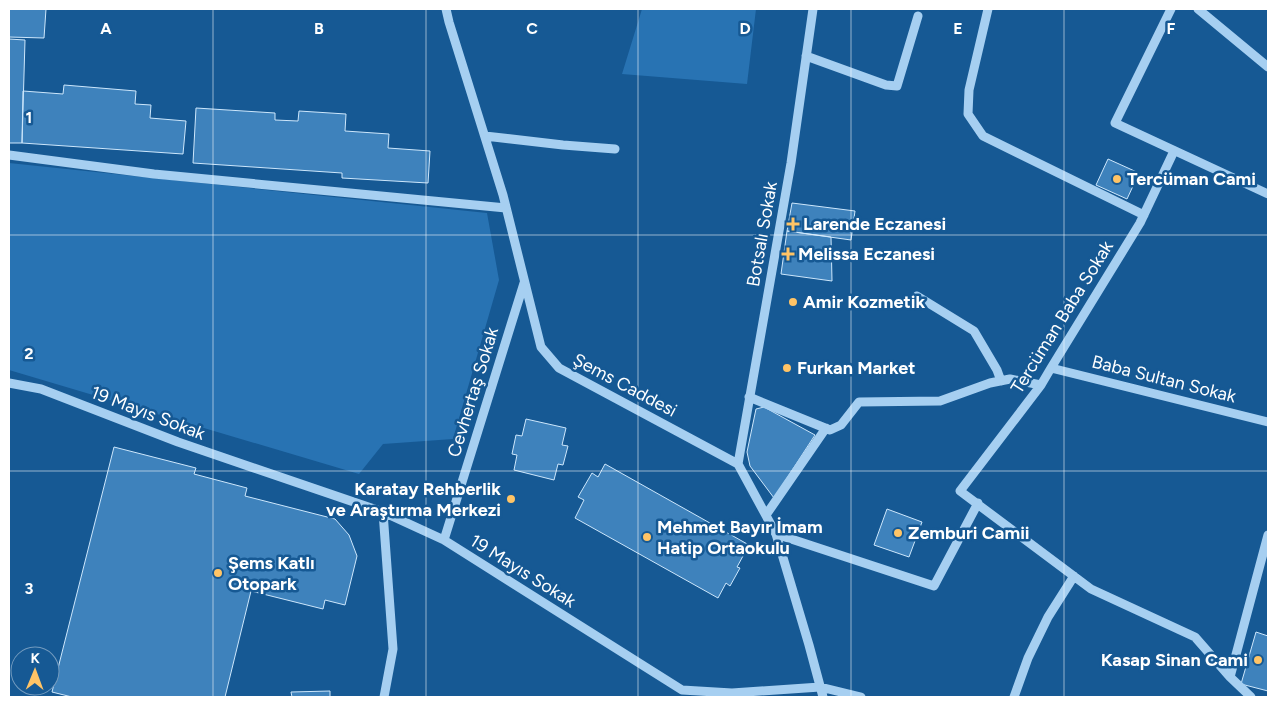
<svg xmlns="http://www.w3.org/2000/svg" width="1277" height="706" viewBox="0 0 1277 706" font-family="Figtree,sans-serif">
	<rect width="100%" height="100%" fill="#165994"/>
	<!-- green -->
	<path fill="#2873b3" d="M642,9H756L747,84L622,74Z
		M9,163L487,213L499,280L453,439L383,444L359,474L9,370Z"/>
	<!-- building -->
	<path fill="#3e82bc" stroke="#cde7fc" d="M9,9H46L44,38L9,37Z
		M9,39L25,40L22,143H9Z
		M64,85L136,91L135,104L151,105L150,118L186,121L183,154L22,143L23,91L63,94Z
		M196,108L275,113V120L298,121L299,111L346,114L345,131L389,134L388,148L430,151L428,183L342,178V173L193,163Z
		M1108,159L1139,173L1127,199L1096,185Z
		M792,203L855,211L851,240L787,231Z
		M787,231L831,237L832,281L781,274Z
		M764,407L815,435L774,498L750,466L747,452L756,409Z
		M526,419L566,428L562,445L568,446L563,465L558,464L554,480L514,470L517,455L512,454L516,435L522,436Z
		M114,447L196,468L194,474L247,488L245,496L335,519L349,535L357,556L345,605L325,600L323,609L251,591L225,697H72L52,692Z
		M605,464L749,545L737,567L740,568L730,586L726,583L718,598L575,518L584,500L578,497L592,473L598,477Z
		M887,509L922,522L909,557L874,545Z
		M1256,632L1268,636V691L1241,684Z
		M330,691V697H292L291,692Z"/>
	<g fill="none" stroke-linecap="round" stroke-linejoin="round">
		<!-- minor -->
		<path stroke="#a6cff1" stroke-width="9" d="M446,9L449,22L503,195L541,347L559,368L738,464L776,534L809,645L823,697
			M988,9L969,90L968,114L983,136L1144,215
			M1171,9L1115,123L1268,194
			M1198,9L1268,67
			M806,56L886,85L897,86L918,16
			M485,136L563,145L615,149
			M1174,151L1140,223L1051,368L1041,385L960,491L1091,589L1195,637L1230,677L1251,697
			M9,155L154,174L506,208
			M917,296L974,331L997,370L1001,381
			M1051,368L1268,422
			M9,383L41,389L178,442L383,512L444,540L682,690L732,693L820,687L861,697
			M749,397L830,430L841,425L859,402L940,401L990,383L1010,379L1041,385
			M738,464L791,163L813,9
			M383,512L393,649L384,697
			M766,515L826,428
			M776,534L934,586L978,503
			M444,540L524,283
			M1230,677L1268,535
			M1014,697L1028,658L1048,617L1074,576"/>
	</g>
	<!-- grid -->
	<path fill="none" stroke="#fff" stroke-width="1" stroke-opacity="0.55" d="M213,9V697M426,9V697M638,9V697M851,9V697M1064,9V697M9,235H1268M9,471H1268"/>
	<!-- markers -->
	<g fill="#ffc466" stroke="#165994" stroke-width="2">
		<circle cx="1117" cy="179" r="5"/>
		<path d="M790.5 216.5h5v5h5v5h-5v5h-5v-5h-5v-5h5z"/>
		<path d="M785.5 246.5h5v5h5v5h-5v5h-5v-5h-5v-5h5z"/>
		<circle cx="793" cy="302" r="5"/>
		<circle cx="787" cy="368" r="5"/>
		<circle cx="511" cy="499" r="5"/>
		<circle cx="898" cy="533" r="5"/>
		<circle cx="647" cy="537" r="5"/>
		<circle cx="218" cy="573" r="5"/>
		<circle cx="1258" cy="660" r="5"/>
	</g>
	<g text-anchor="middle" stroke-width="5" stroke-linejoin="round" paint-order="stroke">
		<!-- poi labels -->
		<g font-size="18" font-weight="bold" fill="#fff" stroke="#165994" text-anchor="start">
			<text x="1127" y="185">Tercüman Cami</text>
			<text x="803" y="230">Larende Eczanesi</text>
			<text x="798" y="260">Melissa Eczanesi</text>
			<text x="803" y="308">Amir Kozmetik</text>
			<text x="797" y="374">Furkan Market</text>
			<text x="501" y="495" text-anchor="end">Karatay Rehberlik<tspan x="501" dy="21">ve Araştırma Merkezi</tspan></text>
			<text x="657" y="533">Mehmet Bayır İmam<tspan x="657" dy="21">Hatip Ortaokulu</tspan></text>
			<text x="908" y="539">Zemburi Camii</text>
			<text x="228" y="569">Şems Katlı<tspan x="228" dy="21">Otopark</tspan></text>
			<text x="1248" y="666" text-anchor="end">Kasap Sinan Cami</text>
		</g>
		<!-- street labels -->
		<g font-size="18" fill="#fff" stroke="#165994">
			<text transform="translate(762 234) rotate(-80)" y="6">Botsalı Sokak</text>
			<text transform="translate(1062 317) rotate(-58)" y="6">Tercüman Baba Sokak</text>
			<text transform="translate(1164 379) rotate(14)" y="6">Baba Sultan Sokak</text>
			<text transform="translate(625 385) rotate(28)" y="6">Şems Caddesi</text>
			<text transform="translate(473 392) rotate(-73)" y="6">Cevhertaş Sokak</text>
			<text transform="translate(148 413) rotate(21)" y="6">19 Mayıs Sokak</text>
			<text transform="translate(523 571) rotate(32)" y="6">19 Mayıs Sokak</text>
		</g>
	</g>
	<g font-size="16" text-anchor="middle" font-weight="bold" fill="#fff" stroke="#165994" stroke-width="5" stroke-linejoin="round" paint-order="stroke">
		<text x="106" y="34">A</text>
		<text x="319" y="34">B</text>
		<text x="532" y="34">C</text>
		<text x="745" y="34">D</text>
		<text x="958" y="34">E</text>
		<text x="1171" y="34">F</text>
		<text x="29" y="123">1</text>
		<text x="29" y="359">2</text>
		<text x="29" y="594">3</text>
	</g>
	<!-- border -->
	<rect width="1277" height="706" fill="none" stroke="#ffffff" stroke-width="20"/>
	<!-- north arrow -->
	<g transform="translate(35 671) rotate(1)"><circle r="24" fill="#165994" stroke="#739bbf"/>
	<path d="M0-4L9 19L0 12L-9 19Z" fill="#ffc466"/>
	<text y="-8" font-size="14" font-weight="bold" text-anchor="middle" fill="#ffffff">K</text>
	</g>
</svg>
